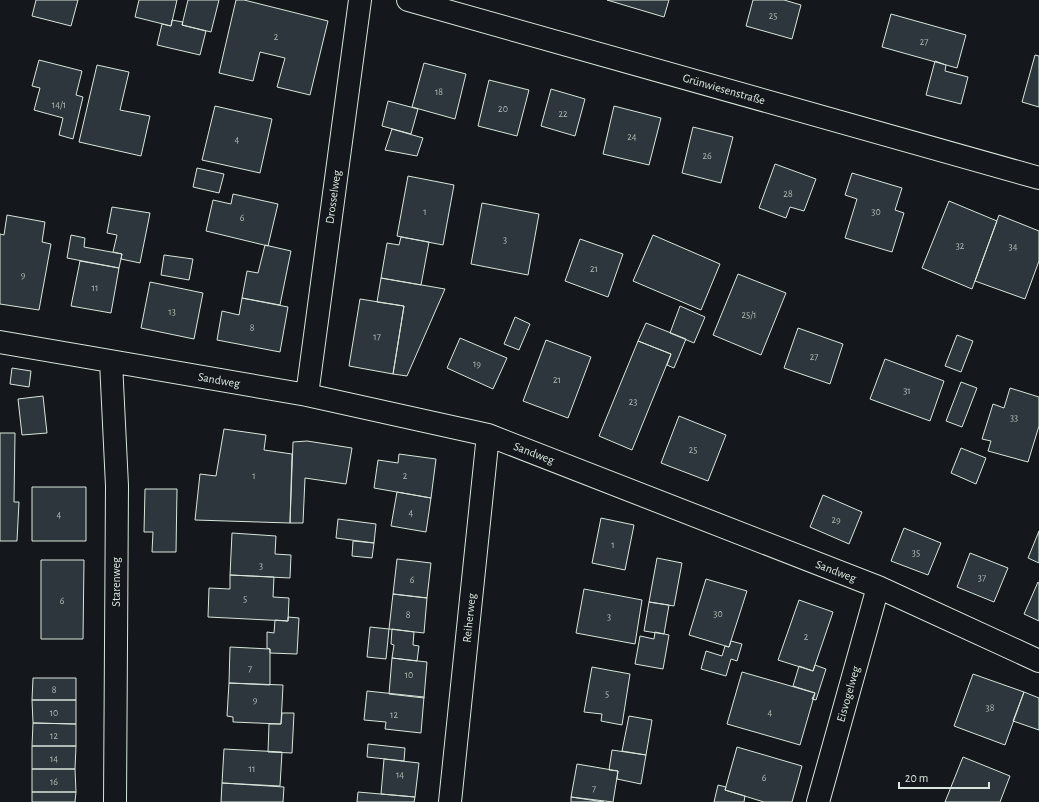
<svg xmlns="http://www.w3.org/2000/svg" width="1039" height="802" viewBox="0 0 1039 802" font-family="'Alegreya Sans',sans-serif">
	<rect width="100%" height="100%" fill="#14181c"/>
	<!-- building -->
	<path fill="#2c363c" stroke="#d8e6dc" d="M36,0H78L71,26L32,16Z
		M139,0H177L171,26L135,17Z
		M188,0H219L211,32L182,25Z
		M236,0H244L328,21L310,95L277,87L285,58L260,52L253,81L219,73Z
		M607,0H669L664,17Z
		M753,0H784L801,5L792,39L746,26Z
		M891,14L966,35L957,68L882,47Z
		M172,20L183,22L182,25L206,31L200,55L157,45L162,24L171,26Z
		M1035,55L1039,56V107L1022,102Z
		M39,60L82,71L76,95L83,97L73,139L59,135L63,118L34,110L40,88L32,86Z
		M935,61L946,65L945,71L968,77L961,104L926,95Z
		M424,63L466,74L455,119L412,107Z
		M97,65L129,72L120,110L150,116L141,156L79,142Z
		M489,80L529,90L517,136L478,126Z
		M551,89L585,99L575,136L541,126Z
		M388,101L418,109L411,134L382,126Z
		M215,106L272,119L260,173L202,160Z
		M614,106L661,118L649,165L603,154Z
		M693,127L733,137L721,183L682,173Z
		M392,129L423,138L417,156L385,150Z
		M775,164L816,179L804,211L790,207L786,218L759,208Z
		M197,168L224,174L219,193L193,187Z
		M852,173L902,188L895,210L904,213L892,252L845,238L857,199L845,195Z
		M408,176L454,185L443,245L397,236Z
		M233,194L278,204L268,246L206,231L213,200L231,204Z
		M949,201L997,221L972,289L922,268Z
		M482,203L539,214L528,275L471,264Z
		M112,207L150,213L140,263L121,259L122,254L113,252L117,235L107,233Z
		M7,215L45,222L42,242L51,244L39,310L0,304V234L4,235Z
		M999,215L1039,231V261L1025,299L975,281Z
		M71,235L85,238L84,247L122,254L119,268L67,258Z
		M653,235L720,264L701,310L633,281Z
		M401,237L429,242L421,285L381,278L387,243L399,245Z
		M580,239L623,254L608,297L565,281Z
		M265,245L291,251L280,305L242,298L247,271L258,273Z
		M164,255L193,259L189,280L161,275Z
		M80,261L119,268L111,313L71,306Z
		M738,274L786,293L761,355L713,335Z
		M381,278L445,289L407,376L393,374L404,306L377,302Z
		M150,282L203,293L194,339L141,328Z
		M242,298L288,307L280,352L217,340L222,311L239,315Z
		M360,299L404,306L393,374L349,366Z
		M680,306L705,317L694,343L670,333Z
		M515,317L530,324L519,350L504,344Z
		M646,323L686,339L674,368L667,365L671,354L638,341Z
		M798,328L843,344L830,384L784,368Z
		M957,335L973,341L961,372L945,366Z
		M460,338L507,358L493,389L447,368Z
		M546,340L591,357L568,418L523,401Z
		M638,341L671,354L632,450L599,436Z
		M885,359L944,381L930,421L870,399Z
		M12,368L31,371L29,387L10,384Z
		M961,382L977,388L962,427L946,421Z
		M1010,388L1039,397V426L1028,462L988,451L991,441L982,439L993,404L1004,408Z
		M43,396L47,433L22,435L18,399Z
		M679,416L726,435L708,481L661,463Z
		M224,429L266,435L264,450L292,454L290,523L195,520L200,474L216,476Z
		M0,433H15L14,502H19L17,541H0Z
		M307,441L352,448L346,484L305,478L303,523H290L293,442Z
		M961,448L986,458L976,484L951,473Z
		M399,454L436,459L431,498L374,488L378,460L398,463Z
		M32,487H86V541H32Z
		M145,489H177L176,552H152L153,532H144Z
		M397,492L431,498L426,532L391,526Z
		M823,495L862,512L849,544L810,527Z
		M601,518L634,525L625,570L592,563Z
		M338,519L376,524L374,543L336,538Z
		M904,528L941,543L928,575L891,561Z
		M1039,531V563L1028,558Z
		M232,533L276,536L275,554L291,555L290,578L230,575Z
		M353,541L374,543L372,558L352,556Z
		M970,553L1008,568L994,602L957,587Z
		M657,558L682,563L674,606L649,602Z
		M397,559L431,563L427,598L393,594Z
		M41,560H84L83,639H41Z
		M230,575L274,577L273,597L289,598L288,621L208,617L209,588L230,589Z
		M706,579L747,591L729,647L689,635Z
		M1038,582L1039,583V621L1024,614Z
		M584,589L642,600L635,644L576,633Z
		M393,594L427,598L424,633L389,629Z
		M799,600L833,612L813,671L778,660Z
		M649,602L669,605L664,634L644,631Z
		M288,617L299,618L297,654L270,653V649L267,648V632L274,633L275,620L288,621Z
		M370,627L389,629L386,659L367,657Z
		M392,629L414,632L413,645L419,646L417,661L392,658L394,645L391,644Z
		M655,632L669,635L663,669L635,664L640,636L654,639Z
		M731,641L742,644L737,661L731,659L726,676L701,669L706,651L722,656L725,646L729,647Z
		M230,647L270,649V685L229,683Z
		M392,658L427,662L424,698L389,694Z
		M815,665L826,669L816,700L812,699L815,693L793,686L799,666L813,671Z
		M592,667L630,674L622,725L601,721L602,714L584,712Z
		M742,672L815,693L800,745L727,724Z
		M973,674L1024,692L1005,745L954,726Z
		M33,678H76V700H32Z
		M229,683L283,685L281,724L233,722V717L227,716Z
		M367,691L424,697L421,733L385,729L386,722L364,720Z
		M1024,692L1039,698V730L1013,721Z
		M32,700H76V724L33,723Z
		M282,713H294L292,753L268,752L269,724H281Z
		M629,716L652,720L646,755L622,751Z
		M33,723L76,724V746H32Z
		M368,744L405,748L404,761L367,757Z
		M32,746H76L75,769H32Z
		M737,747L802,766L792,802H764L725,790Z
		M224,749L282,752L280,786L222,783Z
		M612,750L646,755L641,784L617,779L618,771L609,770Z
		M963,757L1010,776L1000,802H945Z
		M384,759L419,763L415,797L381,794Z
		M577,764L618,771L613,802L571,797Z
		M32,769H75L76,792H32Z
		M222,783L284,787L283,802H221Z
		M718,785L726,787L725,790L745,796L744,802H714Z
		M32,792H76L75,802H32Z
		M358,792L415,797L414,802H357Z
		M571,797L604,802H571Z"/>
	<g fill="none" stroke-linecap="round" stroke-linejoin="round">
		<defs>
			<path id="minor" d="M408,0L1039,178
				M0,342L307,395L488,435L878,587L1039,661
				M111,362L117,486L115,802
				M307,395L360,0
				M450,802L488,435
				M818,802L878,587"/>
		</defs>
		<!-- minor casing -->
		<use href="#minor" stroke="#d8e6dc" stroke-width="24"/>
		<!-- minor -->
		<use href="#minor" stroke="#14181c" stroke-width="22"/>
	</g>
	<g text-anchor="middle" stroke-width="3" stroke-linejoin="round" paint-order="stroke">
		<!-- number labels -->
		<g font-size="10" fill="#adbab4">
			<text x="773" y="19">25</text>
			<text x="276" y="40">2</text>
			<text x="924" y="45">27</text>
			<text x="439" y="95">18</text>
			<text x="59" y="108">14/1</text>
			<text x="503" y="112">20</text>
			<text x="563" y="117">22</text>
			<text x="632" y="140">24</text>
			<text x="237" y="143">4</text>
			<text x="707" y="159">26</text>
			<text x="788" y="197">28</text>
			<text x="425" y="215">1</text>
			<text x="876" y="215">30</text>
			<text x="242" y="221">6</text>
			<text x="505" y="243">3</text>
			<text x="960" y="249">32</text>
			<text x="1013" y="250">34</text>
			<text x="594" y="272">21</text>
			<text x="23" y="278">9</text>
			<text x="95" y="291">11</text>
			<text x="172" y="315">13</text>
			<text x="749" y="318">25/1</text>
			<text x="252" y="331">8</text>
			<text x="377" y="340">17</text>
			<text x="814" y="360">27</text>
			<text x="477" y="367">19</text>
			<text x="557" y="383">21</text>
			<text x="907" y="394">31</text>
			<text x="633" y="405">23</text>
			<text x="1014" y="421">33</text>
			<text x="693" y="453">25</text>
			<text x="254" y="479">1</text>
			<text x="405" y="479">2</text>
			<text x="411" y="516">4</text>
			<text x="59" y="518">4</text>
			<text x="836" y="523">29</text>
			<text x="613" y="548">1</text>
			<text x="916" y="556">35</text>
			<text x="261" y="569">3</text>
			<text x="982" y="581">37</text>
			<text x="412" y="583">6</text>
			<text x="245" y="602">5</text>
			<text x="62" y="604">6</text>
			<text x="718" y="617">30</text>
			<text x="408" y="618">8</text>
			<text x="609" y="620">3</text>
			<text x="806" y="640">2</text>
			<text x="250" y="672">7</text>
			<text x="409" y="678">10</text>
			<text x="54" y="693">8</text>
			<text x="607" y="697">5</text>
			<text x="255" y="703">9</text>
			<text x="990" y="711">38</text>
			<text x="54" y="716">10</text>
			<text x="770" y="716">4</text>
			<text x="394" y="718">12</text>
			<text x="54" y="739">12</text>
			<text x="54" y="762">14</text>
			<text x="252" y="772">11</text>
			<text x="400" y="778">14</text>
			<text x="764" y="781">6</text>
			<text x="54" y="785">16</text>
			<text x="594" y="792">7</text>
		</g>
		<!-- street labels -->
		<g font-size="12" fill="#d8e6dc" stroke="#14181c">
			<text transform="translate(724 89) rotate(16)" y="4">Grünwiesenstraße</text>
			<text transform="translate(333 197) rotate(-82)" y="4">Drosselweg</text>
			<text transform="translate(219 380) rotate(10)" y="4">Sandweg</text>
			<text transform="translate(534 453) rotate(21)" y="4">Sandweg</text>
			<text transform="translate(836 571) rotate(21)" y="4">Sandweg</text>
			<text transform="translate(116 582) rotate(-90)" y="4">Starenweg</text>
			<text transform="translate(469 618) rotate(-84)" y="4">Reiherweg</text>
			<text transform="translate(848 694) rotate(-74)" y="4">Eisvogelweg</text>
		</g>
	</g>
	<!-- scale -->
	<path d="M899 782v6h90v-6" fill="none" stroke="#d8e6dc" stroke-width="2"/>
	<text x="905" y="782" font-size="12" fill="#d8e6dc" stroke="#14181c" stroke-width="3" paint-order="stroke">20 m</text>
</svg>
